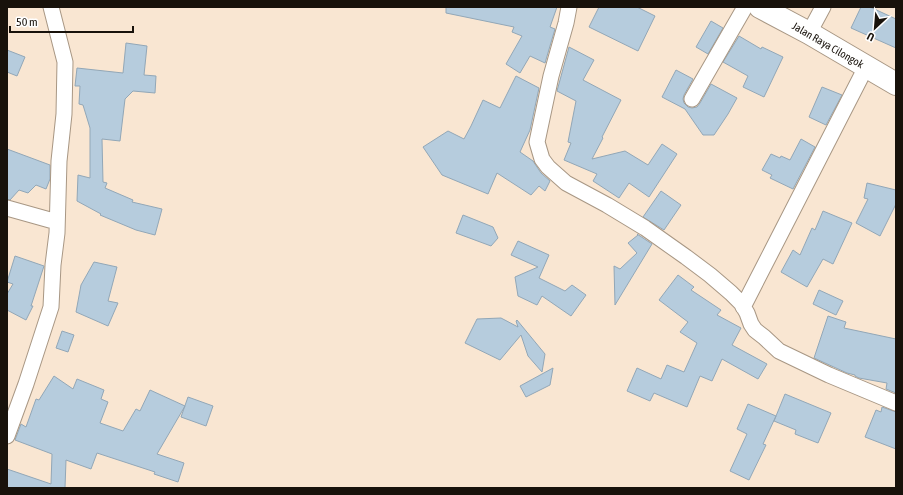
<svg xmlns="http://www.w3.org/2000/svg" width="903" height="495" viewBox="0 0 903 495" font-family="'Asap Condensed',sans-serif">
	<rect width="100%" height="100%" fill="#f9e6d2"/>
	<!-- building -->
	<path fill="#b6ccdd" stroke="#92a7b7" d="M446,7H557L550,27L555,29L545,63L530,56L520,73L506,64L522,36L512,32L514,27L446,13Z
		M599,7H637L655,16L638,51L589,27Z
		M861,7H870L896,19V48L851,28Z
		M711,21L723,28L708,54L696,47Z
		M739,36L761,49L762,47L783,57L764,97L743,87L748,76L723,62Z
		M126,43L147,46L144,75L156,76L155,93L133,91L125,99L120,141L102,139L103,182L107,183L105,188L133,200L132,202L162,209L155,235L136,230L100,215L101,214L77,201L78,175L90,178V128L83,105L79,104L80,86H75L77,68L123,73Z
		M569,47L594,60L583,80L621,100L602,137L603,138L592,159L625,151L648,165L662,144L677,154L649,197L629,183L619,198L593,181L597,174L564,160L571,143L568,142L576,101L557,91Z
		M7,50L25,57L17,76L7,72Z
		M676,70L693,79L684,95L683,99L684,103L688,107L692,108L697,107L700,103L711,84L737,98L728,114L714,135H703L685,109L662,97Z
		M516,76L539,88L530,130L520,152L533,161L541,173L550,181L545,191L539,186L531,195L497,173L488,194L442,175L423,147L448,131L464,139L471,126L483,100L500,108Z
		M822,87L842,95L826,125L809,117Z
		M801,139L815,147L793,189L770,178L772,175L762,170L771,154L780,158L781,156L790,160Z
		M7,149L50,165V179L46,189L36,185L28,193L19,190L10,200L7,199Z
		M867,183L896,190V204L880,236L856,223L868,199L864,198Z
		M661,191L681,205L664,230L643,217Z
		M823,211L852,223L833,264L823,259L807,287L781,272L793,250L800,255L812,228L815,230Z
		M463,215L493,227L498,238L491,246L456,233Z
		M637,234L652,244L615,305L614,266L620,269L637,253L628,243L638,235Z
		M518,241L549,255L539,278L565,291L572,285L586,295L571,316L542,296L537,305L518,296L515,277L538,267L511,255Z
		M15,256L44,266L31,306H33L26,320L7,310V294L13,284L7,282Z
		M94,262L117,267L108,301L118,303L108,326L76,312L81,285Z
		M678,275L694,287L691,290L721,310L717,315L741,328L732,345L767,364L758,379L722,359L712,381L700,376L687,407L654,393L650,401L627,391L637,368L661,379L667,365L684,372L697,343L680,332L688,322L659,300Z
		M819,290L843,301L836,315L813,304Z
		M828,316L846,322L844,328L896,339V393L886,389L887,383L859,378L855,376V375L847,373L814,358Z
		M501,318L518,327L516,321L517,320L545,354L542,372L528,356L521,335L500,360L465,343L477,319Z
		M62,331L74,335L68,352L56,348Z
		M553,368L550,385L526,397L520,386Z
		M54,376L73,389L77,379L104,390L101,399L108,402L100,423L123,431L136,409L140,411L150,390L185,406L157,454L184,463L178,482L154,474L155,472L97,453L91,469L66,460L65,488H7V469L51,484L52,454L15,440L21,424L26,427L36,399L39,400Z
		M785,394L831,413L818,443L795,434L796,430L774,421Z
		M188,397L213,406L206,426L181,417Z
		M748,404L776,416L763,444L766,445L749,480L730,471L747,434L737,429Z
		M882,407L896,412V449L865,437L876,410L881,412Z"/>
	<g fill="none" stroke-linecap="round" stroke-linejoin="round">
		<defs>
			<path id="street" d="M569,7L566,23L551,76L537,142L542,159L548,167L566,183L607,205L645,228L686,257L710,275L731,293L741,303L747,313L751,324L755,330L764,337L779,351L829,375L896,403
				M809,33L823,7
				M692,99L745,7
				M7,208L57,222
				M743,307L866,67
				M7,436L26,384L51,307L53,265L57,233L59,161L64,114L65,62L51,7"/>
			<path id="highway" d="M760,7L809,33L896,84"/>
		</defs>
		<!-- street casing -->
		<use href="#street" stroke="#a89784" stroke-width="17"/>
		<!-- highway casing -->
		<use href="#highway" stroke="#a89784" stroke-width="24"/>
		<!-- street -->
		<use href="#street" stroke="#fff" stroke-width="15"/>
		<!-- highway -->
		<use href="#highway" stroke="#fff" stroke-width="22"/>
	</g>
	<g text-anchor="middle" stroke-width="3.5" stroke-linejoin="round" paint-order="stroke">
		<!-- street labels -->
		<g font-size="11" fill="#18120b" stroke="#fff">
			<text transform="translate(828 45) rotate(30)" y="4">Jalan Raya Cilongok</text>
		</g>
	</g>
	<!-- border -->
	<rect width="903" height="495" fill="none" stroke="#18120b" stroke-width="16"/>
	<!-- north arrow -->
	<g transform="translate(875 28) rotate(206)" stroke="#ffffff" stroke-width="3" paint-order="stroke">
	<path d="M0-3L7 15L0 10L-7 15Z" fill="#18120b"/>
	<text y="-6" font-size="11" font-weight="bold" text-anchor="middle" fill="#18120b">U</text>
	</g>
	<!-- scale -->
	<path d="M10 26v6h123v-6" fill="none" stroke="#18120b" stroke-width="2"/>
	<text x="16" y="26" font-size="12" fill="#18120b" stroke="#ffffff" stroke-width="3" paint-order="stroke">50 m</text>
</svg>
